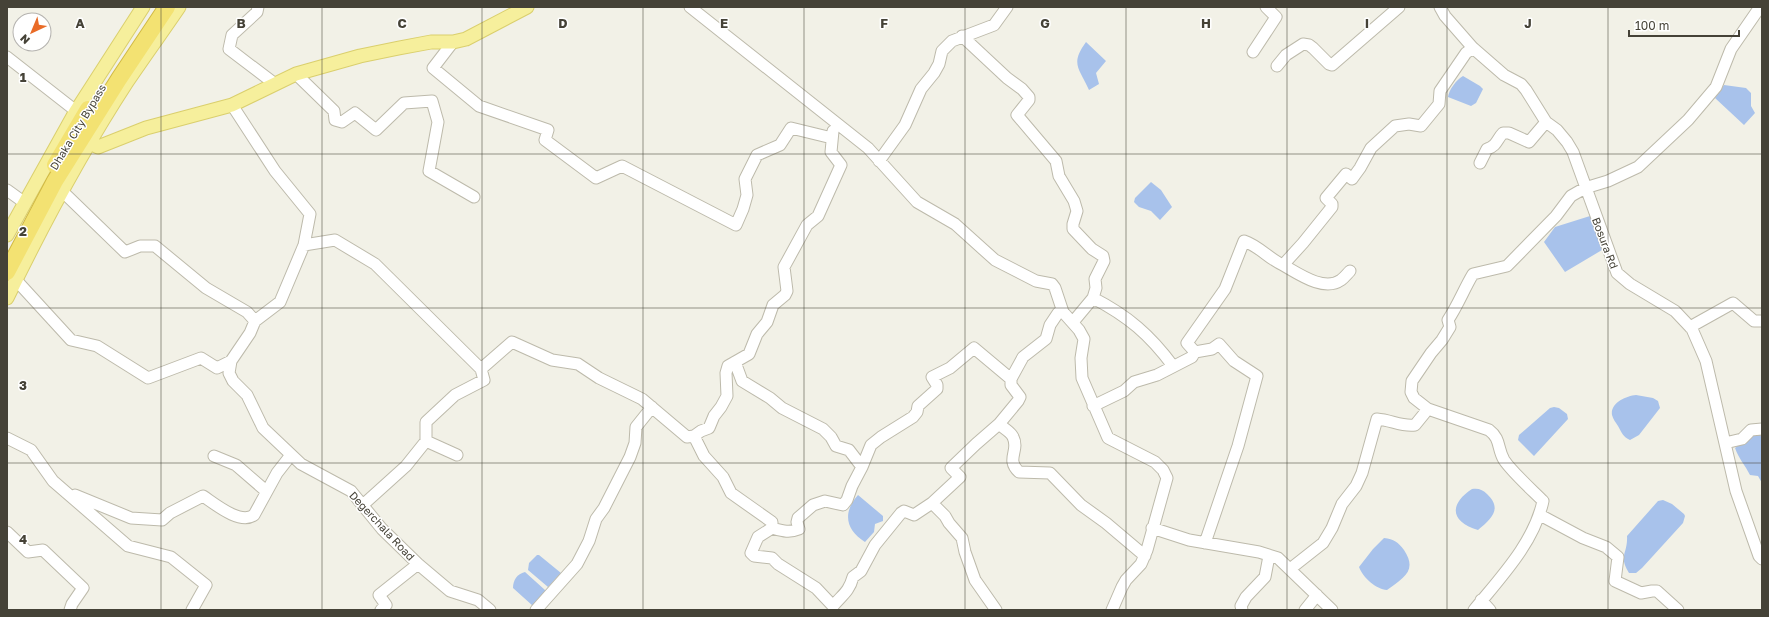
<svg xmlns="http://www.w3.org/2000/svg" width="1769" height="617" viewBox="0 0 1769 617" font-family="'Golos Text',sans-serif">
	<rect width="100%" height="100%" fill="#f2f1e7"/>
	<!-- water -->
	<path fill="#a8c2eb" d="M1086,42L1106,61L1096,73L1099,84L1089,90C1079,68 1070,64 1086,42Z
		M1463,76L1480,86L1483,89L1476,103L1471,106L1448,97C1449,90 1456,80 1463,76Z
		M1724,85L1746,88L1751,93V106L1755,113L1744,125L1715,98Z
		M1151,182L1161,190L1172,207L1160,220L1151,211L1139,207L1134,202L1135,198Z
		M1590,216L1602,250L1565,272L1544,242L1555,227Z
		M1636,395L1653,398L1658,401L1660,408L1639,435L1630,440C1623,437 1622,433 1618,426C1616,423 1613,419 1612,415C1610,403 1626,396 1636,395Z
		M1554,407L1559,408L1567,414L1568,419L1534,456L1518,440L1519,435L1550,408Z
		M1759,434L1762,437V483L1758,476L1750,475C1745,465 1739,459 1735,448L1751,435Z
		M1472,489C1479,488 1483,490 1487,494C1503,509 1491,519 1478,530C1450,522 1449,504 1472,489Z
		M858,495L883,516V521L875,524L874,532L865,542C846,530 842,513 858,495Z
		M1663,500L1672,504L1684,514L1685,516L1683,523L1642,568L1636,573H1629C1618,555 1628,554 1627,536L1658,501Z
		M1384,538C1394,539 1398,542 1404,550C1418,571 1403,578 1387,590C1376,589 1363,578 1359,567L1373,549Z
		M537,555H539L561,573L548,587L528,570L529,563Z
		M525,572L545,590V594L533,606L513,588C513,580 517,574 525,572Z"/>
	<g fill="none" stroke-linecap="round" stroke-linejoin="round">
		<defs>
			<path id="minor" d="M258,7L257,12L232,35L229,49L275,84
				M690,7L868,148L917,202L955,224L995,260L1036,281L1052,284L1055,288L1063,312L1079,330L1084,339L1081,358L1082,378L1108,438L1155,462L1163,470L1167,478L1147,550L1141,564L1126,580L1122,587L1112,610
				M1440,7L1445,16L1473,48L1504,75L1521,84L1526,90L1546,122L1557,130L1567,142L1573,152L1617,273L1630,284L1675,311L1692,329L1706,361L1736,491L1759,556L1762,559
				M962,36L1007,78L1022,89L1029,97V100L1017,115L1056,161L1059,176L1074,201L1077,211L1073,224V229L1092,249L1103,256L1104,261L1095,279L1096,288L1093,298L1073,322
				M453,42L433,68L479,106L548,130L545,140L596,178L622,166L736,225L743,209L747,195L745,179L757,155L780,145L791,128L832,138
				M1253,52L1276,17L1266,7
				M7,57L76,111
				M1277,66L1286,55L1303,44L1309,45L1313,48L1329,64L1332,65L1399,7
				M296,74L334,111L335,120L342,122L355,113L376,130L404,103L432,101L438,122L429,171L474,197
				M232,105L275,171L310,214L304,245L335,240L375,264L481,369L512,342L552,360L578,364L599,378L642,399L687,437L694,436L704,456L723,477L731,493L772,522V528L758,537L751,553L754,556L772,558L778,564L816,588L833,606C842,595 849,592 853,577L861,571L875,545L901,513L904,511L914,515L932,503
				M879,161L905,125L921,89L934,73L939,64L942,51L952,41L994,25L1007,7
				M1480,163L1487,149C1497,146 1497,139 1503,133H1509L1529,142L1546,122
				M7,190L25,203
				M62,191L125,252L140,246H155L206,288L247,312L255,321L250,333L231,361L229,373L233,381L247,395L263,428L301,464L351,491L382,529L418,564L450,591L478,600L490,610
				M1283,265C1299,274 1324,292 1341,280C1345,277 1347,274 1350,271
				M16,280L71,340L97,346L148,378L201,358L217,368L231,361
				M1093,298C1128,316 1150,335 1173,366
				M255,321L280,302L304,245
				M1690,327L1733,303L1754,321H1762
				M1195,352L1212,349L1219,344L1234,361L1257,376L1238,446L1205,543
				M735,362L742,381L770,398L782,408L823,429L831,437L836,446L849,450L862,467L852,486L847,500L843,505L825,501L813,505L798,518L797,522L799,529C789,533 783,531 772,528
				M1093,406L1124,391L1134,382L1157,375L1192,357L1195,352L1187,343L1225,289L1244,241C1259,246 1269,259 1283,265L1303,243L1332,207V204L1326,198L1346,174L1352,179L1360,168L1371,148L1395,126L1409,124L1421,126L1439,104L1440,91L1466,53L1473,48
				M999,424C1003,428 1011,432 1013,437C1020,451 1005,459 1019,472L1050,473L1081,505L1106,523L1145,556
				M694,436L701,431L709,428L714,416L721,407L727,396L726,373L728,366L749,354L757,334L767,322L773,305L785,295L787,291L784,267L807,225L818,216L841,165L831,152L833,131
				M7,438L31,450L53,481L128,546L171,557L206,585L192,610
				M1725,443L1742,439L1751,430L1762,429
				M457,455L426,441V422L455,395L484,380L481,369
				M214,456L236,465L266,491
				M862,467L871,445L881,437L913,417L917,412L918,406L937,389V385L932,377L950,368L974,348L1011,379L1023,357L1046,339L1050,325L1058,313L1063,312
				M75,495L131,518L162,520L170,513L203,496C215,504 240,525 254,515L277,473L291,455
				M365,503L406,466L426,441
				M1540,515L1583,538L1606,547L1618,557L1615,581L1641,593L1652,591H1657L1678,610
				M1152,528L1189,540L1259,552L1278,558L1332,610
				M7,532L28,552L43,550L83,588L72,604L70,610
				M1290,569L1323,543L1332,528L1342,504L1356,486L1362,473L1377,419C1391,420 1402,427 1415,425L1428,409
				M1481,600L1490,610
				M381,610L386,605L379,595L418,564
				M536,610L577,564L589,541L596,519L604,508L630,457L635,443L636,427L652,407
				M996,610L975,580L965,552L962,538L949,523L945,516L932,503L960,477L951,468L976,444L999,424L1018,401L1020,397L1011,385V379
				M1242,610L1241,606L1246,597L1265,577L1269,556
				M1305,610L1317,595
				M1474,610C1500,578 1534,543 1543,501C1532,490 1512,472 1504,460C1497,448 1501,439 1489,430L1428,409L1414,398L1411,392L1412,381L1431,353L1442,340L1450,327L1448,320C1458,305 1464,289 1473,274L1507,266L1556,216L1571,196L1585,188L1608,181L1638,167L1688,120L1716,87L1731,49L1760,7"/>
			<path id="major" d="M90,143L98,147L146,128L232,105L296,74L360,56L399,48L431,42H453L466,39L527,7
				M7,235L76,111L143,7
				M7,298C43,224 82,151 127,82C144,57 162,32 179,7"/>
			<path id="highway" d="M55,165L88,109
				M7,272L55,181L119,79L167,7"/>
		</defs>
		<!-- minor casing -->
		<use href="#minor" stroke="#bdbaab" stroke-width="13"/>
		<!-- major casing -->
		<use href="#major" stroke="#dacf6d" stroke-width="15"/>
		<!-- highway casing -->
		<use href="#highway" stroke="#d1b943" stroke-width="18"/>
		<!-- minor -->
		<use href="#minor" stroke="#fff" stroke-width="11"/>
		<!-- major -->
		<use href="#major" stroke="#f6ef9c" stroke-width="13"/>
		<!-- highway -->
		<use href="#highway" stroke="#f3e272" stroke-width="16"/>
	</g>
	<!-- grid -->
	<path fill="none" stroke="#454237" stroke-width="1" stroke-opacity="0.55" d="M161,7V610M322,7V610M482,7V610M643,7V610M804,7V610M965,7V610M1126,7V610M1287,7V610M1447,7V610M1608,7V610M7,154H1762M7,308H1762M7,463H1762"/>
	<g text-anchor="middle" stroke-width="3" stroke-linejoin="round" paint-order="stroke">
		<!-- street labels -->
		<g font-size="11" fill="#454237" stroke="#fff">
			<text transform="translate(78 127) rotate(-59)" y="4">Dhaka City Bypass</text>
			<text transform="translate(1605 243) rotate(69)" y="4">Bosura Rd</text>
			<text transform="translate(382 526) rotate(47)" y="4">Degerchala Road</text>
		</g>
	</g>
	<g font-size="13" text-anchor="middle" font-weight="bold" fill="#454237" stroke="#fff" stroke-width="3" stroke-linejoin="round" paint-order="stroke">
		<text x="80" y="28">A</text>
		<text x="241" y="28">B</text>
		<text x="402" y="28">C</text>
		<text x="563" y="28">D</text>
		<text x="724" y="28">E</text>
		<text x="884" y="28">F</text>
		<text x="1045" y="28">G</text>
		<text x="1206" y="28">H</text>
		<text x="1367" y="28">I</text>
		<text x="1528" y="28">J</text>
		<text x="23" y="82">1</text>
		<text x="23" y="236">2</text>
		<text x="23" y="390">3</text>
		<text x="23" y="544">4</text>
	</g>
	<!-- border -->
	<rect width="1769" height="617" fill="none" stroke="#454237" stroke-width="16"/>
	<!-- north arrow -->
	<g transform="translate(32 32) rotate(224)"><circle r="19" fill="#ffffff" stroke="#b5b3af"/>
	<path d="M0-3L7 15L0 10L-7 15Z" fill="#e96b27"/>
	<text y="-6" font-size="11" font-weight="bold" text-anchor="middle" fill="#454237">N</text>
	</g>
	<!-- scale -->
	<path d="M1629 30v6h110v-6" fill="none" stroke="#454237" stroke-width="2"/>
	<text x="1635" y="30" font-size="12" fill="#454237" stroke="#ffffff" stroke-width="3" paint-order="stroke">100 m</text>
</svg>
